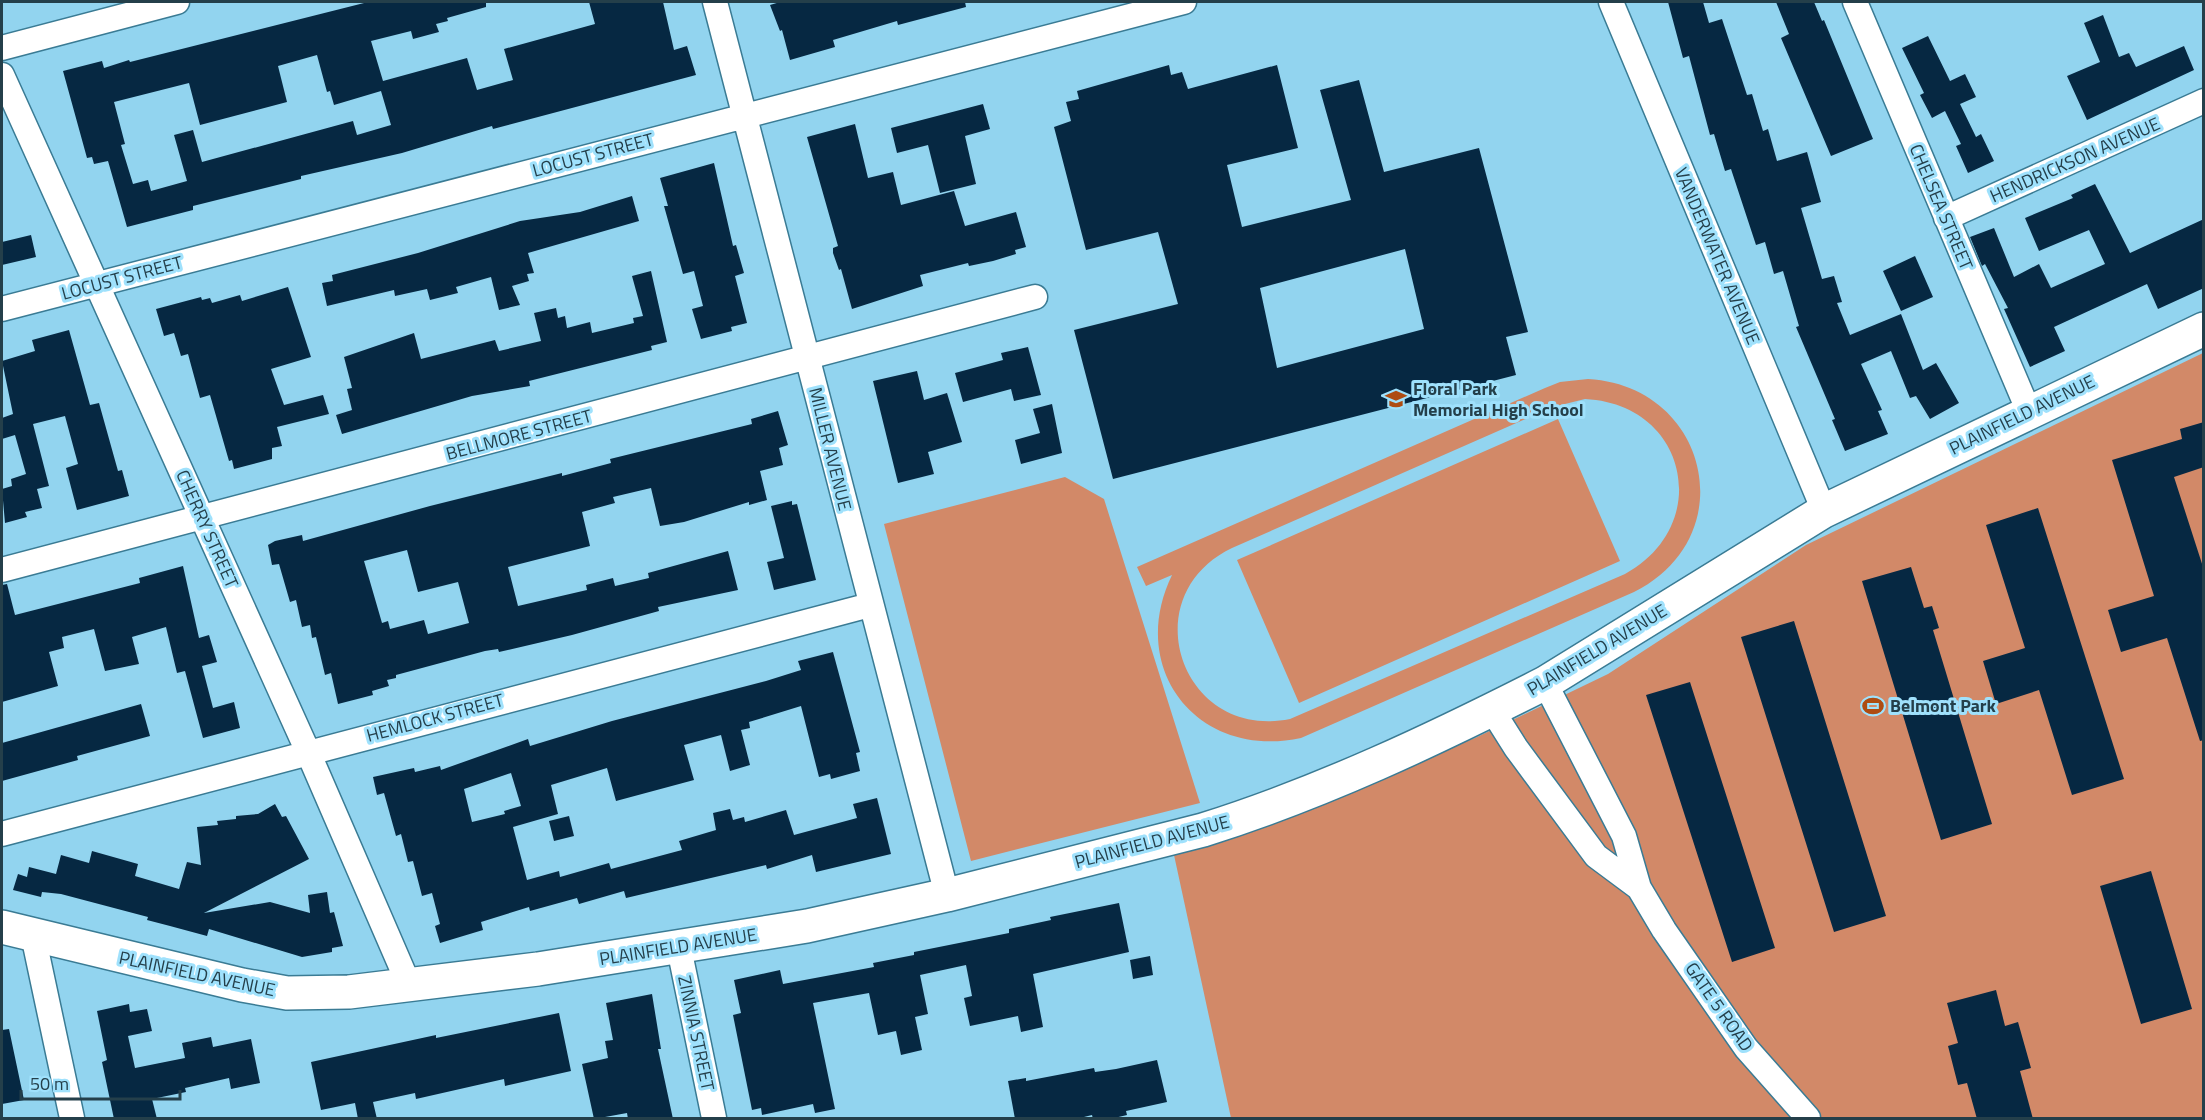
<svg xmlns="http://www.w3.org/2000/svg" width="2205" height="1120" viewBox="0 0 2205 1120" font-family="'Titillium Web',sans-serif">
	<rect width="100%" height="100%" fill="#92d4ef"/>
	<!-- green -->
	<path fill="#d28968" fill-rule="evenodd" d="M2203,353V1118H1231L1174,855L1270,821L1475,738L1608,674L1806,545Z
		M1588,379C1709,386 1744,537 1634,592L1301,738C1199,760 1126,670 1172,575L1146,586L1137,567L1545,388L1560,382ZM1585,399C1688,404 1714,525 1625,574L1290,719C1181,741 1132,596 1232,548L1553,407Z
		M1558,419L1620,561L1299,703L1237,560Z
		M1065,477L1104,499L1200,803L971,861L884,524Z"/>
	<!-- building -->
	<path fill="#062842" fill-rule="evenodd" d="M368,2H486V7L447,18L448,21L436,24L439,32L413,39L411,31L371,41L383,81L467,58L477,90L513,80L504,49L595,24L589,2H663L674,50L687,46L696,75L493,129L492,126L402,153L301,176V179L193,206V210L127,227L108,161L94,164L92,157L87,158L63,71L102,61L104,68L129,60L130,62ZM317,55L327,92L330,91L334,105L381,91L391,125L357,135L353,121L202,162L193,130L174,135L187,181L151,191L148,180L133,184L121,145L125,144L114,102L189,83L200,125L287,102L278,66Z
		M780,2H965L966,7L898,25L897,21L833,40L835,47L790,60L782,30L780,31L770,5Z
		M1668,2H1703L1709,23L1722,19L1747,95L1752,94L1763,131L1768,129L1777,161L1807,152L1821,202L1801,208L1822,279L1834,276L1842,302L1837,303L1850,335L1901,314L1923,370L1936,363L1959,403L1930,419L1916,396L1910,398L1891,351L1861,364L1882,410L1878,411L1888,434L1845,451L1832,420L1835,419L1796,327L1799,326L1783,271L1774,274L1765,242L1756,245L1731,169L1725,171L1714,134L1710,135L1689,56L1683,58Z
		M1776,2H1814L1822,21L1824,20L1873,139L1831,156L1781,38L1789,34Z
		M2103,15L2119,57L2129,53L2136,67L2184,46L2194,70L2087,120L2067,76L2100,62L2084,23Z
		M1928,36L1950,81L1965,74L1976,97L1960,104L1976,137L1981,134L1994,161L1968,173L1956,146L1961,144L1945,111L1932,118L1920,95L1924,93L1902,48Z
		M1169,65L1171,75L1182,72L1188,89L1277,65L1298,148L1227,165L1242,227L1351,200L1320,90L1359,80L1384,172L1479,148L1528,332L1506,337L1516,375L1113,479L1074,330L1178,304L1158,232L1086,250L1054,127L1071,121L1066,102L1079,99L1077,91ZM1405,249L1424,329L1277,368L1260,288Z
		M983,104L990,129L965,136L976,184L940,193L928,145L897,153L891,128Z
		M855,124L868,178L893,172L901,205L954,191L965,226L1016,212L1026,247L1015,250L1016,254L993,261L969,266L968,263L920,275L923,286L852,309L841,269L839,270L833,253V248L838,246L807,137Z
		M714,163L733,246L736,245L744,273L735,276L747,323L731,327L732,331L701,339L692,309L703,306L694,271L683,274L664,206H668L660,178Z
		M2095,184L2130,253L2204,219V288L2158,309L2147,284L2054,327L2065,351L2030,367L2004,309L2008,308L1985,264L1982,266L1970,237L1994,228L2014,277L2039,264L2051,288L2105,264L2089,230L2039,251L2025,218L2073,198L2071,195Z
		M632,196L639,221L528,253L534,273L527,274L529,281L512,286L520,305L499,310L491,277L456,287L458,293L430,300L427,289L395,296L394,290L327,306L322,283L333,281L332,275L418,253L520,221L580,212Z
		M31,235L36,257L2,265V242Z
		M1915,256L1933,297L1901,311L1883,271Z
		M651,271L667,342L651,346L652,350L529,381L530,386L472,396L342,434L336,415L352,410L347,389L352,388L344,357L414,333L421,359L495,340L499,351L541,341L534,313L556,308L558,318L565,316L567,328L590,322L592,333L634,323L633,318L643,316L632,276Z
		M288,287L311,357L271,369L284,405L323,395L329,414L277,427L282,446L272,448V459L234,469L232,460L229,461L210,395L200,398L188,354L181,356L174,333L164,336L156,309L201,297L202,300L210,298L212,303L240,295L242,301Z
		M69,330L90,405L99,403L118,471L122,470L129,496L77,510L66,468L78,464L65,416L33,424L49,486L37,489L42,508L25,512L27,517L5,523L2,489L12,486L11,479L26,474L15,435L2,439V418L13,414L2,361L35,351L32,340Z
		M1028,347L1041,395L1014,401L1011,389L963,402L955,373L1003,360L1001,353Z
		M917,371L924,400L947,393L962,442L928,452L934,474L898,483L873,381Z
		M1052,404L1062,453L1021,464L1015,440L1040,433L1033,409Z
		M778,411L788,445L779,448L783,465L760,471L767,500L749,505V502L684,522L660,526L651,488L613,497L615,503L582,512L590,546L508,567L518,606L587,590L586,585L613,578L615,586L649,578L648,573L728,551L738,590L658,607L659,611L572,635L499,652L498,649L485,651L396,675V678L387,680L389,686L372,691L373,695L338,704L331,673L325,675L316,637L312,638L310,625L302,627L296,600L290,602L279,564L272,565L268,545L275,541L302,535L303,541L430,506L562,473V476L611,463L610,459L752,424L751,419ZM407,550L418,592L458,582L469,623L428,634L424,620L390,629L388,621L382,623L364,561Z
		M2204,422V467L2174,477L2204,570V740L2200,741L2167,638L2121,652L2108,610L2154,596L2112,460L2182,439L2180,429Z
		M792,501V505L797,504L816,580L774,590L767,562L784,558L771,506Z
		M2038,508L2124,779L2072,795L2039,690L1996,704L1983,661L2025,648L1986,525Z
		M183,566L199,638L209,635L217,662L202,666L213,708L234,702L240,728L203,738L185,671L177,673L166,627L132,637L139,664L105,671L94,629L62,637L64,648L49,652L58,686L2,702V585L7,584L15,615L140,583L139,578Z
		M1911,567L1924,608L1932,606L1939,628L1933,630L1992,824L1941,840L1862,581Z
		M1794,621L1886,916L1834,932L1741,637Z
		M833,652L860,752L856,753L860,771L831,779L830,774L819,777L801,706L749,722L750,728L741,730L750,765L730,771L721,735L684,745L694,780L616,801L607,768L551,785L558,814L513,827L527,880L559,871L560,877L609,863L611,869L682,850L679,841L716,830L713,813L730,809L733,820L744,817L745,822L786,810L794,835L857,818L853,804L877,798L891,854L816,872L812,855L767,869L766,865L626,898L624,891L579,904L577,898L530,911L529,907L481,922L483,930L440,943L435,926L440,924L432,893L422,896L413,861L408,862L401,834L396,836L384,793L377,795L373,777L414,768L415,772L440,766L441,770L528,739L530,746L612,721L766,681L801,670L798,661ZM511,773L521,806L504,811L505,814L472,822L464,789Z
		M1690,682L1775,948L1732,962L1646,695Z
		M141,704L150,736L77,756L78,760L2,781V743Z
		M275,804L282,817L286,816L309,859L204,913L270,902L310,913L308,895L327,892L330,913L334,912L343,946L332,948V952L302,957L209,929L207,936L170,926L147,920L148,917L61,894L42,892L41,897L13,890L18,874L27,877L29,867L56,874L61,855L89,863L92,851L138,864L135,876L179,889L187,862L201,865L197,827L218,825L217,821L236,819V816L258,814Z
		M569,816L574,836L554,841L549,821Z
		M2151,871L2192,1009L2141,1024L2100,886Z
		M1119,903L1129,952L1033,974L1043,1027L1021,1032L1018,1016L970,1026L964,998L972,996L966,965L920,975L928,1014L915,1017L922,1050L901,1055L896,1031L878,1035L869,993L813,1003L835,1109L815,1113L813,1104L762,1115L761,1108L752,1110L733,1015L741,1013L734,980L780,970L783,984L874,967L873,963L914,955V952L1009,933V929L1051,920L1050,917Z
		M1150,956L1153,975L1133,979L1130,960Z
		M1996,990L2005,1026L2018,1022L2031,1068L2020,1071L2033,1119H1977L1967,1083L1958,1085L1948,1046L1958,1043L1947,1003Z
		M652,994L661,1049H658L673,1119H628L627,1113L594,1119L582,1064L608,1058L605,1041L613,1040L606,1003Z
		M129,1004L130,1012L147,1009L152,1031L128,1036L135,1068L185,1058L182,1043L211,1037L213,1047L251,1039L260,1083L231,1089L229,1078L185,1088L186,1092L152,1099L157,1119H114L102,1062L107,1060L97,1011Z
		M559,1013L571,1071L505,1086L504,1079L416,1099L415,1093L373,1102L377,1119H358L355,1103L321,1110L311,1062L436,1035V1038Z
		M9,1029L24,1100L2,1104V1030Z
		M1157,1060L1167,1102L1126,1111L1127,1115L1110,1119H1093L1092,1115L1076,1119H1015L1008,1081L1026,1078V1081L1094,1068L1095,1072L1116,1069Z"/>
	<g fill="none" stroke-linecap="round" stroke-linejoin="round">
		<defs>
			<path id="street" d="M715,2L947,895
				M1611,2L1824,511
				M1855,2L2029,412
				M2,48L177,2
				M2,75L308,752L409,985
				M1946,218L2204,101
				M2,309L1184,2
				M2,570L1035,297
				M1545,683L1624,836L1639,888L1664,930L1746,1048L1808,1118
				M1492,710L1516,748L1596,856L1639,888
				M2,834L870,605
				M33,935L72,1118
				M679,948L714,1118"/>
			<path id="secondary" d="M2,927L242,985L287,993L349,992L538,969L807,926L947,895L1203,830C1321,793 1435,739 1545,683L1824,511L2204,329"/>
		</defs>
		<!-- street casing -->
		<use href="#street" stroke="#3a7b94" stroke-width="27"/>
		<!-- secondary casing -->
		<use href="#secondary" stroke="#3a7b94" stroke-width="36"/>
		<!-- street -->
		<use href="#street" stroke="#fff" stroke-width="24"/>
		<!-- secondary -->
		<use href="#secondary" stroke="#fff" stroke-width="33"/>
	</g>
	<!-- icons -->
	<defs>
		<symbol id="school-bare" viewBox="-9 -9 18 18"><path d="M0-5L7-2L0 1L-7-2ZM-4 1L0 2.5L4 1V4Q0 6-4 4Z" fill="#ae4c12" stroke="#9fe1fc" stroke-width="2.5" paint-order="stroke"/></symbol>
		<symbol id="stadium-bare" viewBox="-9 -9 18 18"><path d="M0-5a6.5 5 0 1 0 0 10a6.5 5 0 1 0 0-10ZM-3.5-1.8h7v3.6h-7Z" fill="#ae4c12" stroke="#9fe1fc" stroke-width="2.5" paint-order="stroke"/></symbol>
	</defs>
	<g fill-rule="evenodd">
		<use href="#school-bare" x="1381" y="384" width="30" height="30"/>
		<use href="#stadium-bare" x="1858" y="691" width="30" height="30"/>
	</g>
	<g text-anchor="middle" stroke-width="6" stroke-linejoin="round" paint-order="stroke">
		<!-- street labels -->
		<g font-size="18" fill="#243f4a" stroke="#9fe1fc">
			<text transform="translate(593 155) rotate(-15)" y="6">LOCUST STREET</text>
			<text transform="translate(2075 160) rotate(-24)" y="6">HENDRICKSON AVENUE</text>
			<text transform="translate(1941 207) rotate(67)" y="6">CHELSEA STREET</text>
			<text transform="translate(1717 256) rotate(67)" y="6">VANDERWATER AVENUE</text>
			<text transform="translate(122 278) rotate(-15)" y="6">LOCUST STREET</text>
			<text transform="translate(2022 415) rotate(-26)" y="6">PLAINFIELD AVENUE</text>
			<text transform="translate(519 435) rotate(-15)" y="6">BELLMORE STREET</text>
			<text transform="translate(830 449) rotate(76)" y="6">MILLER AVENUE</text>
			<text transform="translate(207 529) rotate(66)" y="6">CHERRY STREET</text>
			<text transform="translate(1597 650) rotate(-31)" y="6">PLAINFIELD AVENUE</text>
			<text transform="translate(435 718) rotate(-15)" y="6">HEMLOCK STREET</text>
			<text transform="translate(1152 842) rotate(-15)" y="6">PLAINFIELD AVENUE</text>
			<text transform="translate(678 947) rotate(-9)" y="6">PLAINFIELD AVENUE</text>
			<text transform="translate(197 974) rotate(12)" y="6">PLAINFIELD AVENUE</text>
			<text transform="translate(1719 1007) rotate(55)" y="6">GATE 5 ROAD</text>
			<text transform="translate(696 1033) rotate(78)" y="6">ZINNIA STREET</text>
		</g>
		<!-- poi labels -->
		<g font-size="18" font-weight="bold" fill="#243f4a" stroke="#9fe1fc" text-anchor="start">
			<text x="1413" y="395">Floral Park<tspan x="1413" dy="21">Memorial High School</tspan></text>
			<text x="1890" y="712">Belmont Park</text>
		</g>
	</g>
	<!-- border -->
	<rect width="2205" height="1120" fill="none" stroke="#243f4a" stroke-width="6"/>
	<!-- scale -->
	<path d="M21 1090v9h159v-9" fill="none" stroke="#243f4a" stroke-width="3"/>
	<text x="30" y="1090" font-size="18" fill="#243f4a" stroke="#9fe1fc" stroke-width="4.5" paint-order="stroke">50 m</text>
</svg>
